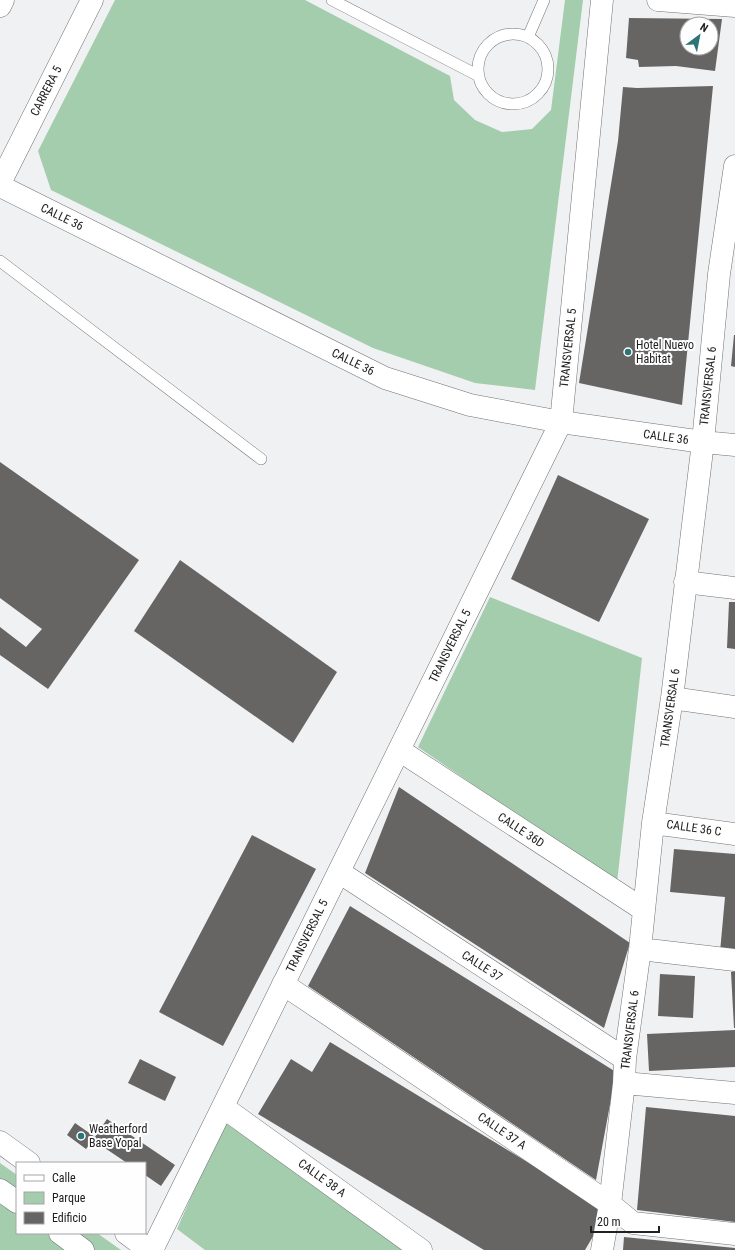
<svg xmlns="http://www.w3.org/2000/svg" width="735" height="1250" viewBox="0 0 735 1250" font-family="'Roboto Condensed',sans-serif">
	<rect width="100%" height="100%" fill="#f0f1f3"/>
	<!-- green -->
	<path fill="#a4cdad" d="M115,0H305L450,76L454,100L475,120L502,132L532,129L551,110L565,0H583L535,390L475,383L373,348L51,190L38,151Z
		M490,597L642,658L617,883L418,747Z
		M224,1122L409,1250H205L177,1229Z
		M0,1163L17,1175V1233H97L121,1250H0Z"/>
	<!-- building -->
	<path fill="#676564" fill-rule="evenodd" d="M629,18L722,19L715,71L676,66L639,67L638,60L626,58ZM687,24H711V48H687Z
		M713,86L682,405L579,383L618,141L623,87L637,88Z
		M734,335H735V367L731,366Z
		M0,462L139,560L48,689L0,655V627L26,647L42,629L0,598Z
		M558,475L649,519L599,622L511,579Z
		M180,560L337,672L293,743L134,631Z
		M729,602H735V649L727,648Z
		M399,787L630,943L604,1028L365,873Z
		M252,835L316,869L223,1046L159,1012Z
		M674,849L735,854V953L720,952L725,897L670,892Z
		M350,906L616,1072L596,1180L308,986Z
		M735,971V1028H734L731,972Z
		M660,974L695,976L693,1018L658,1016Z
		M735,1030V1067L649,1071L647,1034Z
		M330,1042L608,1211L585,1250H484L258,1114L291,1059L312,1072Z
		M140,1059L176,1077L165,1101L128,1083Z
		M646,1107L735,1116V1222L637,1210Z
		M107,1119L175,1165L161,1186L145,1175V1163H127L93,1140L86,1149L67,1135L75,1123L95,1137Z
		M624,1237L735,1248V1250H623Z"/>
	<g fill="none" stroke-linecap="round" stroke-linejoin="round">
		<defs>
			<path id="service" d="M332,0L479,76
				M478 69a35 35 0 1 1 70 0a35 35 0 1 1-70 0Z
				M528,37L544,0
				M0,261L261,459"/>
			<path id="minor" d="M658,0L735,6
				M0,183L92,0
				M0,186L385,378L470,405L561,422L703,442L735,445
				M685,582L735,588
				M672,698L735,707
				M399,750L644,910
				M653,823L735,834
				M339,872L625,1059
				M640,949L735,960
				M283,984L610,1204L633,1223L735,1234
				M624,1083L735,1093
				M223,1107L421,1250
				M152,1250L561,422L602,0
				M602,1250L610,1204L624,1083L625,1059L640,949L653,823L672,698L703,442L719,274L735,166"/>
			<path id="secondary" d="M0,6L3,0
				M0,1142L29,1163
				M0,1190L17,1202
				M60,1233L83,1250
				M126,1233L149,1250"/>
		</defs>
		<!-- service casing -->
		<use href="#service" stroke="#717274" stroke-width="12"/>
		<!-- minor casing -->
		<use href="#minor" stroke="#717274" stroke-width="23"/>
		<!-- secondary casing -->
		<use href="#secondary" stroke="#717274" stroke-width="23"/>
		<!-- service -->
		<use href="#service" stroke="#fff" stroke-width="11"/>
		<!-- minor -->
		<use href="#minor" stroke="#fff" stroke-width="22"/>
		<!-- secondary -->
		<use href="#secondary" stroke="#fff" stroke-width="22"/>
	</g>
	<!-- markers -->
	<g fill="#2b7577" stroke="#fefeff" stroke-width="1.5">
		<circle cx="628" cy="352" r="4"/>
		<circle cx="81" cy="1136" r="4"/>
	</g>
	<g text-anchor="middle" stroke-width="4" stroke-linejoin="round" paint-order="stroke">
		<!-- street labels -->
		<g font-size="12" fill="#202021" stroke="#fefeff">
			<text transform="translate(46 91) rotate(-63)" y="4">CARRERA 5</text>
			<text transform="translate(62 217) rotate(26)" y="4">CALLE 36</text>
			<text transform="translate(568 348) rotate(-84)" y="4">TRANSVERSAL 5</text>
			<text transform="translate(353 362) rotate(26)" y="4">CALLE 36</text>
			<text transform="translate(708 386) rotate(-84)" y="4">TRANSVERSAL 6</text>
			<text transform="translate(666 437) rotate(8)" y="4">CALLE 36</text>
			<text transform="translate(450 646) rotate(-64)" y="4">TRANSVERSAL 5</text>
			<text transform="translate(670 708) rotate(-82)" y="4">TRANSVERSAL 6</text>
			<text transform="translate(694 828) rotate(8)" y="4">CALLE 36 C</text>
			<text transform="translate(521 830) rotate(33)" y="4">CALLE 36D</text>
			<text transform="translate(307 936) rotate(-64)" y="4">TRANSVERSAL 5</text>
			<text transform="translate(482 966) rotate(33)" y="4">CALLE 37</text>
			<text transform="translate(630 1030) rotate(-83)" y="4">TRANSVERSAL 6</text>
			<text transform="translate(502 1131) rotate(34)" y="4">CALLE 37 A</text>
			<text transform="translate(322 1178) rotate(36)" y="4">CALLE 38 A</text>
		</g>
		<!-- poi labels -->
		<g font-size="12" fill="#202021" stroke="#fefeff" text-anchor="start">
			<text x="636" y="349">Hotel Nuevo<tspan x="636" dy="14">Habitat</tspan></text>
			<text x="89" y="1133">Weatherford<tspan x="89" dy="14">Base Yopal</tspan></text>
		</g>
	</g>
	<!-- legend -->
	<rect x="16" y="1162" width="130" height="72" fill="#fefeff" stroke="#a5a5a6"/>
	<rect x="24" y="1175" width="20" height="6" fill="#ffffff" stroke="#a5a5a6"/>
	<text x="52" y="1182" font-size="12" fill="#202021">Calle</text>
	<rect x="24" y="1192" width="20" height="12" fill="#a4cdad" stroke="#a5a5a6"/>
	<text x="52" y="1202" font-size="12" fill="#202021">Parque</text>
	<rect x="24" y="1212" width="20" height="12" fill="#676564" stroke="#a5a5a6"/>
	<text x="52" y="1222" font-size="12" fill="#202021">Edificio</text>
	<!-- north arrow -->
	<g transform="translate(699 36) rotate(32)"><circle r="19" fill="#fefeff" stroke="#a5a5a6"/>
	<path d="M0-3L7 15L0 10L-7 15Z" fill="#2b7577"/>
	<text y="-6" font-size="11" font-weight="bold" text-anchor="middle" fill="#202021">N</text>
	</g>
	<!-- scale -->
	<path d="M591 1226v6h68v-6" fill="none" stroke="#202021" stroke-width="2"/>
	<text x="597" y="1226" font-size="12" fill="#202021" stroke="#fefeff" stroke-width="3" paint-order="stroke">20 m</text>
</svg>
